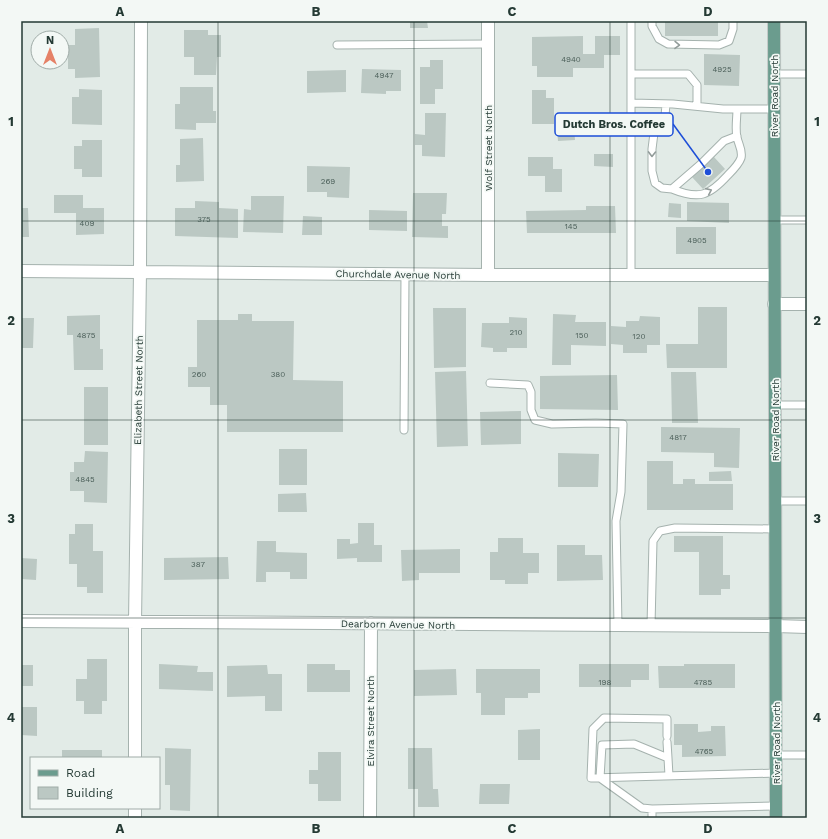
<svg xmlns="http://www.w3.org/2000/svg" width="828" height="839" viewBox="0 0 828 839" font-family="'Work Sans',sans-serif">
	<rect width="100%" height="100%" fill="#e2ebe7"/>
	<!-- building -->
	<path fill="#bbc8c3" d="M410,21H427L428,28H410Z
		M665,21H718V36H665Z
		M99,28L100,77L75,78V69H68V45H75V29Z
		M184,30H208V35H221V57H217L216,75H194V57H184Z
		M583,36V54H595V36H620V55H604V68H573V77H537V66H532V37Z
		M704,54L740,55L739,86L704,85Z
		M430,60H443V89H435V104H420V67H430Z
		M362,69L401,70V91H386V94L361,93Z
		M346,70V92L307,93V71Z
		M180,87H213V111H216V123H196V130L175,129V104H180Z
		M79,89L102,90V125L72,124V97H79Z
		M532,90H546V98H554V124H532Z
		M425,113H446L445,157L422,156V145H415V134L425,135Z
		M574,126L575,140L558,141L557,127Z
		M203,138L204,181L176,182V165H180V139Z
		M82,140H102V177H82V169H74V146H82Z
		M594,154H613V167L594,166Z
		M528,157H553V169H562V192H545V176H528Z
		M714,157L725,169L703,189L692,177Z
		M307,166L350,167L349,198L327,197V192H307Z
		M413,193H447L446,214H442V226H448V238L412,237Z
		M54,195H83V208H104V234L76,235V213H54Z
		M251,196H284L283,233L243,232L244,209L251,210Z
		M195,201L219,202V208L238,209V238L175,236V208H195Z
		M687,202L729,203V223L687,221Z
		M669,203L681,204V218L668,217Z
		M586,206H615L616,233H527L526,211L586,210Z
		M21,208H28L29,237H21Z
		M369,210L407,211V231L369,230Z
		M303,216L322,217V235H302Z
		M676,227H716V254H676Z
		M698,307H727V368H667L666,344H698Z
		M433,308H466V367L434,368Z
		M238,314H252V321H294L293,380L343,381V432H227V405H210V387H188V367H197V320H238Z
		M553,314L576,315L575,322H606V346L571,345V365H552Z
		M100,315V349H103V370H74L73,335H67V316Z
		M640,316L660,317V345H647V353H623V345L611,344V326L626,327V321H639Z
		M509,317L527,318V348H507V352H493V348L481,347L482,323H509Z
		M21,318H34L33,348H21Z
		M466,371L468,446L437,447L435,372Z
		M671,372H696L698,423H672Z
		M617,375L618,410L540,409V376Z
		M84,387H108V445H84Z
		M521,411V444L481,445L480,412Z
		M661,427L740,428L739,468L714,467V453L661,452Z
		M279,449H307V485H279Z
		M85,451L108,452L107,503L84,502V491H70V472H74V462H84Z
		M558,453L599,454L598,487H558Z
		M647,461H673V484H683V479H695V484H733V510H647Z
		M731,471L732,481H709V472Z
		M306,493L307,512H278V494Z
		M358,523H374V545H382V562H357V558L337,559V539H350V544L358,543Z
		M75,524H93V551H103V593H87V587H77V564H69V534H75Z
		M674,536H723V575H730V589H721V595H699V552H674Z
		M498,538H523V553H539V573H528V584H505V580H490V552H498Z
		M257,541H276V552L307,553V579H290V572H266V582H256Z
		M557,545H585V555H602L603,580L557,581Z
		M460,549V573H419V580L402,581L401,550Z
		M228,557L229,579L164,580V558Z
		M21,558L37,559L36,580L21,579Z
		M87,659H107V701H102V714H84V701H76V679H87Z
		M159,664L198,666L197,672H213V691L159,689Z
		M307,664H335V670H350V692H307Z
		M579,664H649V680H631V687H579Z
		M684,664H735V688H659L658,666H684Z
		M21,665H33V686H21Z
		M267,665L268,674H282V711H265V696L227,697V666Z
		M456,669L457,695L414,696V670Z
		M476,669H540V693H528V698H505V715H481V693H476Z
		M21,707H37V736L21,735Z
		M674,724H698V732L711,731V726H725L726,756L682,757V745H674Z
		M540,729V760H518V730Z
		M165,748L191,749L190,811L170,810V785H165Z
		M408,748H432L433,789H438L439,807H418V789H408Z
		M62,750H102V758H62Z
		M318,752H341V801H318V784H309V770H318Z
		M480,784H510L509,804H479Z"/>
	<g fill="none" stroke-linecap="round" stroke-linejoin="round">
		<defs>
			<path id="service" d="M631,21V275
				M652,21V26L659,39L668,44L719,45L729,41L733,29V21
				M337,45L488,44
				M631,74H688L697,85V106
				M774,74H807
				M631,103L673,104L723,109H774
				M666,104L665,116L654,133L652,149V171L655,183L662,188L672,189L701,164L724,141L737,136
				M672,189C699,200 709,196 728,175C733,170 739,164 741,158C743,150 738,144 737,137C735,129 737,118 737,109
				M774,220H807
				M490,383L528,385L531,392V410L535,420L552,424L596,423L623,424L621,492L616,521L618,626
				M775,405H807
				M404,430L405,274
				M775,501H807
				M651,626L653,541L660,531L675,528L775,529
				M667,736V719L604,718L593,729L591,778L776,773
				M667,742L668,758
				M776,755H807
				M600,778L642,808L652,809L775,806
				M600,778L602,745L634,744L668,758L669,776
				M652,818V809"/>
			<path id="minor" d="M21,271L488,275H774
				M488,275V21
				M774,304H807
				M21,621L776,626
				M135,758V622L140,272L141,21
				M135,808V818
				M370,818L371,623"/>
			<path id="tertiary" d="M776,626L807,627"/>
			<path id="primary" d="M774,21L776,818"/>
		</defs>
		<!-- service casing -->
		<use href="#service" stroke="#a5b2ae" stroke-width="9"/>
		<!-- minor casing -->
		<use href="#minor" stroke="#a5b2ae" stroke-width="14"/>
		<!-- tertiary casing -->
		<use href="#tertiary" stroke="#a5b2ae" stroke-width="14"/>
		<!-- primary casing -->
		<use href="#primary" stroke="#c2c8c6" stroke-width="14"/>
		<!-- service -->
		<use href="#service" stroke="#fff" stroke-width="7"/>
		<!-- minor -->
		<use href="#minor" stroke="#fff" stroke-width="12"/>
		<!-- tertiary -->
		<use href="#tertiary" stroke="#fff" stroke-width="12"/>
		<!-- primary -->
		<use href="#primary" stroke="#6b9c8e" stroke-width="12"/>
	</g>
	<!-- one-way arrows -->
	<defs><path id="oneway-chevron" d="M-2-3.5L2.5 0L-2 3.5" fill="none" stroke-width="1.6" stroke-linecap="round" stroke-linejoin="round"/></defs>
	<g stroke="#929c9a">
		<use href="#oneway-chevron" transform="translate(677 45) rotate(1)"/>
		<use href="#oneway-chevron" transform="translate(652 154) rotate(91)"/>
		<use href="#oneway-chevron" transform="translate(709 191) rotate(-24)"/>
	</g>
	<!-- grid -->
	<path fill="none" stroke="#243a34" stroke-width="1" stroke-opacity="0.55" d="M218,21V818M414,21V818M610,21V818M21,221H807M21,420H807M21,618H807"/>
	<g text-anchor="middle" stroke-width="3.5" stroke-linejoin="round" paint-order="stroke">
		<!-- number labels -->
		<g font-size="8" fill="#4a5e58">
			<text x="571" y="62">4940</text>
			<text x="722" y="72">4925</text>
			<text x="384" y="78">4947</text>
			<text x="328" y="184">269</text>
			<text x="204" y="222">375</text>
			<text x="87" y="226">409</text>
			<text x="571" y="229">145</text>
			<text x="697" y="243">4905</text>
			<text x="516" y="335">210</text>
			<text x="86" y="338">4875</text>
			<text x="582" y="338">150</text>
			<text x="639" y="339">120</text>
			<text x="199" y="377">260</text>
			<text x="278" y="377">380</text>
			<text x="678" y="440">4817</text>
			<text x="85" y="482">4845</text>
			<text x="198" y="567">387</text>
			<text x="605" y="685">198</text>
			<text x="703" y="685">4785</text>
			<text x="704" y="754">4765</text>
		</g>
		<!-- street labels -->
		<g font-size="10" fill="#243a34" stroke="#f3f8f5">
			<text transform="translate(774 96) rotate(-90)" y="4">River Road North</text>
			<text transform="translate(488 148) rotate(-90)" y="4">Wolf Street North</text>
			<text transform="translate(398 274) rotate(1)" y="4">Churchdale Avenue North</text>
			<text transform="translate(138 390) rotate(-89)" y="4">Elizabeth Street North</text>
			<text transform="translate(775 420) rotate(-90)" y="4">River Road North</text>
			<text transform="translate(398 624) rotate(1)" y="4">Dearborn Avenue North</text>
			<text transform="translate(370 721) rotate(-90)" y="4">Elvira Street North</text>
			<text transform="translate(776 743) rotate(-90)" y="4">River Road North</text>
		</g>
	</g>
	<!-- callouts -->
	<path fill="none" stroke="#1d4ed8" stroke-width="1.5" d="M708 172L673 124"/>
	<circle fill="#1d4ed8" stroke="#f3f8f5" stroke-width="1.5" cx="708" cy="172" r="4"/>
	<rect fill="#f3f8f5" stroke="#1d4ed8" stroke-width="1.5" x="555" y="113" width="118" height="23" rx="4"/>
	<g font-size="11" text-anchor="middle" font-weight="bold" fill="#243a34">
		<text x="614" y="128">Dutch Bros. Coffee</text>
	</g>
	<!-- border -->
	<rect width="828" height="839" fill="none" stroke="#f3f8f5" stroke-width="44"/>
	<!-- legend -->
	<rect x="30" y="757" width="130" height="52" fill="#f3f8f5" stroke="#a0aca8"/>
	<rect x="38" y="770" width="20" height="6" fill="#6b9c8e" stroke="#a0aca8"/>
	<text x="66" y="777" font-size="12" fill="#243a34">Road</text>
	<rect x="38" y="787" width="20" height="12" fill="#bbc8c3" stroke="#a0aca8"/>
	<text x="66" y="797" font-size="12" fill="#243a34">Building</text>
	<!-- north arrow -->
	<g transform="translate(50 50)"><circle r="19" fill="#f3f8f5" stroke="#a0aca8"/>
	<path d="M0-3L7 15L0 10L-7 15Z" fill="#e58167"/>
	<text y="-6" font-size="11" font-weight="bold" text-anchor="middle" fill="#243a34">N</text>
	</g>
	<rect x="22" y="22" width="784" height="795" fill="none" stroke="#243a34" stroke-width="1.5"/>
	<g font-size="13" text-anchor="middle" font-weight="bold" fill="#243a34">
		<text x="120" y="16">A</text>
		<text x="316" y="16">B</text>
		<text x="512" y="16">C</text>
		<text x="708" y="16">D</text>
		<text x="11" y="126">1</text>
		<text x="817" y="126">1</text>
		<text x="11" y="325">2</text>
		<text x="817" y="325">2</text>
		<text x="11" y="523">3</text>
		<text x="817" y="523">3</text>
		<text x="11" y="722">4</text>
		<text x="817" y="722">4</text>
		<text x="120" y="833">A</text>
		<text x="316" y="833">B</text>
		<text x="512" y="833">C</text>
		<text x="708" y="833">D</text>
	</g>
</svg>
